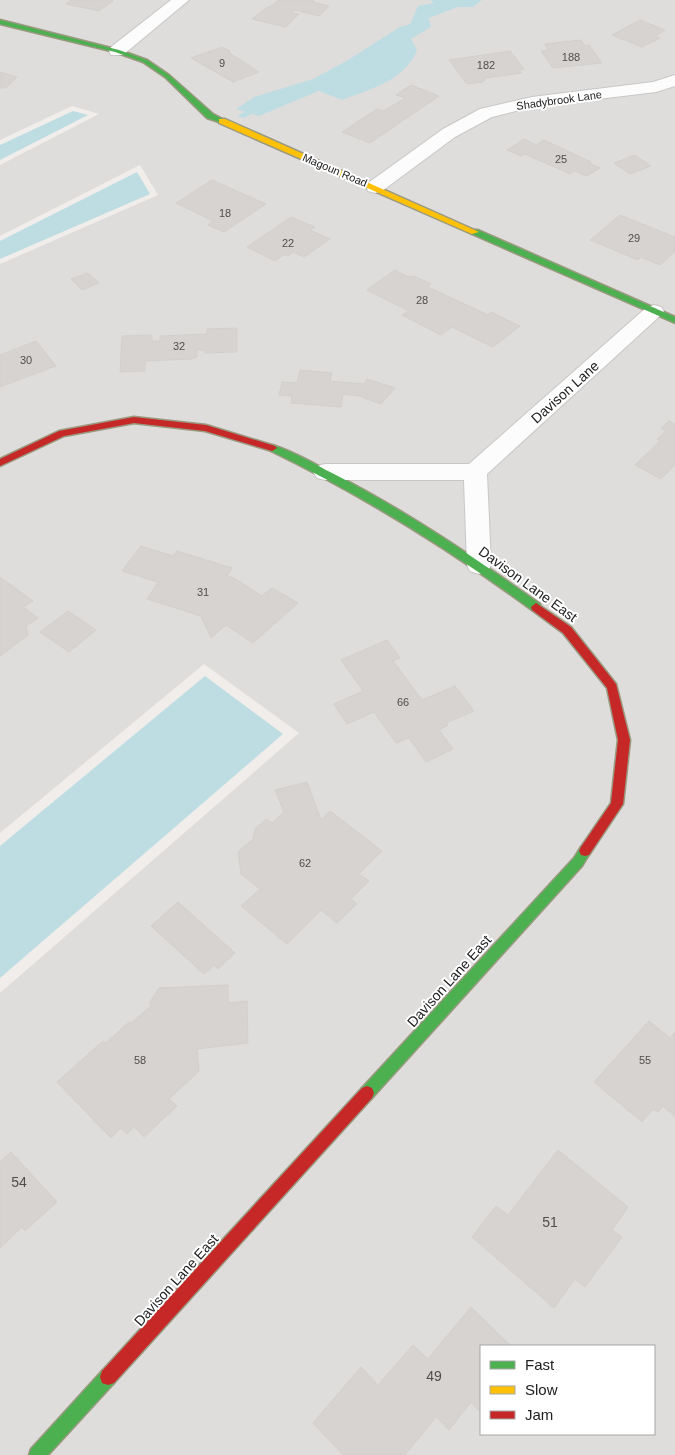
<svg xmlns="http://www.w3.org/2000/svg" width="675" height="1455" viewBox="0 0 675 1455" font-family="Arial,sans-serif">
	<rect width="100%" height="100%" fill="#f0edea"/>
	<!-- residential -->
	<path fill="#dfdddb" fill-rule="evenodd" d="M0,0H675V1455H0V993L299,733L204,664L0,833V264L158,195L140,165L0,236V165L99,114L72,106L0,140ZM481,1346H654V1434H481Z"/>
	<!-- water -->
	<path fill="#bedde3" d="M430,0H482L473,7H458L429,18L431,27L411,39L417,50C405,81 370,89 342,100L319,91L259,116L236,109L254,97L313,79L348,60L400,27L410,24L418,6L434,3Z
		M73,111L88,115L0,160V145Z
		M137,172L150,194L0,259V241Z
		M205,676L283,734L0,978V846Z"/>
	<g fill="none" stroke-linecap="round" stroke-linejoin="round">
		<!-- stream -->
		<path fill="#bedde3" fill-rule="evenodd" d="M257,106L264,108L244,118L237,116Z"/>
	</g>
	<!-- building -->
	<path fill="#d7d3d1" stroke="#d3cfcb" d="M71,0H110L113,1L99,11L66,4Z
		M278,0H312L314,1L312,2L329,6L319,16L295,10L292,13L299,14L286,27L252,19L267,7H270Z
		M640,20L665,30L655,36L660,38L642,47L612,35Z
		M581,40L585,46L589,45L602,63L553,68L541,51L548,50L545,44Z
		M222,47L230,51L228,52L259,72L233,82L191,58Z
		M510,51L524,69L519,70L522,73L486,78L483,82L467,84L449,60Z
		M0,72L17,77L6,88H0Z
		M411,85L439,96L370,143L342,132L377,109L383,111L406,98L396,95Z
		M524,139L536,145L544,140L591,162L589,163L600,168L587,176L575,171L570,174L525,154L521,156L507,150Z
		M635,155L651,166L630,174L614,163Z
		M212,180L266,204L224,232L208,225L213,221L176,203Z
		M620,215L675,237V251L660,265L641,257L638,260L590,240Z
		M291,217L315,227L310,230L330,239L304,257L293,252L288,256L285,254L275,261L247,247Z
		M395,270L408,277L414,276L431,284L428,287L488,315L491,312L520,326L493,347L452,327L441,335L402,315L409,311L367,290Z
		M88,273L99,283L82,290L71,279Z
		M237,328V352L205,353V350H197V357L192,359L145,361V371L120,372L122,336L152,335V341H160V336L207,334V329Z
		M36,341L56,366L0,387V355Z
		M300,370L332,373L330,381L364,384L367,379L395,388L381,404L359,396L343,394L341,407L291,403L292,396L279,395L282,382L297,383Z
		M669,421L675,424V465L661,479L635,465L660,441L657,439L666,431L661,428Z
		M141,546L173,556L177,551L232,568L227,576L234,578L262,596L272,588L298,603L253,643L226,625L211,638L201,616L147,599L158,582L122,571Z
		M0,577L33,601L23,607L38,618L26,626L28,635L0,656Z
		M68,611L96,630L69,652L40,632Z
		M387,640L400,658L393,661L422,700L455,686L474,711L446,723L448,725L439,730L453,749L426,762L409,738L396,743L374,712L347,724L334,704L363,691L341,660Z
		M307,782L321,820L330,811L382,851L359,874L369,881L351,899L357,904L337,923L321,910L287,944L241,906L260,889L241,874L238,852L253,839L255,829L266,819L272,823L284,812L275,790Z
		M178,902L235,953L218,969L214,965L204,974L151,926Z
		M228,985V1003L247,1001L248,1043L197,1049L199,1071L169,1099L177,1106L144,1137L134,1127L127,1134L121,1128L111,1138L57,1082L103,1041L106,1043L129,1022L131,1023L151,1006L150,1002L159,988Z
		M649,1021L670,1038L675,1032V1117L663,1106L658,1112L653,1109L642,1122L594,1082Z
		M558,1150L628,1207L612,1230L622,1237L585,1287L575,1279L554,1308L472,1237L496,1206L508,1215Z
		M11,1152L57,1202L25,1231L22,1227L0,1248V1162Z
		M471,1307L511,1346H481V1413L471,1402L449,1430L436,1417L405,1455H343L313,1423L361,1367L378,1385L413,1345L428,1359Z"/>
	<g fill="none" stroke-linecap="round" stroke-linejoin="round">
		<defs>
			<path id="street" d="M171,0H189L123,55H111L109,51L111,47Z
				M675,75V86L656,92L532,107L492,117L455,137L382,191L375,193L368,191L366,187L368,183L443,129L480,109L532,97L653,82Z
				M654,305L661,307L664,311L661,315L487,474L491,565L488,571L479,574L470,571L467,565L464,480H325L317,478L313,472L317,466L325,464H469L647,307Z"/>
			<path id="fast" d="M0,20L119,50L147,60L169,75L213,114L226,121L222,123L207,118L165,77L143,62L115,52L0,24Z
				M472,230H478L675,317V323L472,234Z
				M272,445C293,451 314,464 334,474C406,511 474,557 540,604L541,607L540,610H532C449,549 362,495 269,450V446Z
				M585,846L589,847L591,851L582,866L372,1098L367,1100L362,1098L360,1093L362,1088L574,858L581,847Z
				M108,1369L114,1371L116,1377L114,1383L48,1455H29L31,1449L102,1371Z"/>
			<path id="slow" d="M219,119H225L479,232L472,234L219,123Z"/>
			<path id="jam" d="M134,417L206,425L275,446L277,448L272,451L205,431L134,423L64,436L0,466V459L59,431Z
				M536,603L571,627L616,684L630,740L623,804L589,855L585,856L581,855L579,851L581,847L611,803L618,740L607,688L563,633L532,610L531,607Z
				M367,1086L372,1088L374,1093L372,1098L114,1383L108,1385L102,1383L100,1377L102,1371L362,1088Z"/>
		</defs>
		<!-- street casing -->
		<use href="#street" stroke="#c8c7c6" stroke-width="2"/>
		<!-- fast casing -->
		<use href="#fast" stroke="#9a9a81" stroke-width="3"/>
		<!-- slow casing -->
		<use href="#slow" stroke="#9a9a81" stroke-width="3"/>
		<!-- jam casing -->
		<use href="#jam" stroke="#9a9a81" stroke-width="3"/>
		<!-- street -->
		<use href="#street" fill="#fdfcfc" fill-rule="evenodd"/>
		<!-- fast -->
		<use href="#fast" fill="#4caf50" fill-rule="evenodd"/>
		<!-- slow -->
		<use href="#slow" fill="#ffc107" fill-rule="evenodd"/>
		<!-- jam -->
		<use href="#jam" fill="#c62828" fill-rule="evenodd"/>
	</g>
	<g text-anchor="middle" stroke-width="4" stroke-linejoin="round" paint-order="stroke">
		<!-- number labels -->
		<g font-size="11" fill="#4e4e4d">
			<text x="571" y="61">188</text>
			<text x="222" y="67">9</text>
			<text x="486" y="69">182</text>
			<text x="561" y="163">25</text>
			<text x="225" y="217">18</text>
			<text x="634" y="242">29</text>
			<text x="288" y="247">22</text>
			<text x="422" y="304">28</text>
			<text x="179" y="350">32</text>
			<text x="26" y="364">30</text>
			<text x="203" y="596">31</text>
			<text x="403" y="706">66</text>
			<text x="305" y="867">62</text>
			<text x="140" y="1064">58</text>
			<text x="645" y="1064">55</text>
		</g>
		<!-- far-street labels -->
		<g font-size="11" fill="#212121" stroke="#fff">
			<text transform="translate(559 100) rotate(-8)" y="4">Shadybrook Lane</text>
			<text transform="translate(335 170) rotate(23)" y="4">Magoun Road</text>
		</g>
		<!-- street labels -->
		<g font-size="14" fill="#212121" stroke="#fff">
			<text transform="translate(565 392) rotate(-42)" y="5">Davison Lane</text>
			<text transform="translate(528 584) rotate(36)" y="5">Davison Lane East</text>
			<text transform="translate(449 981) rotate(-48)" y="5">Davison Lane East</text>
			<text transform="translate(176 1280) rotate(-48)" y="5">Davison Lane East</text>
		</g>
		<!-- near-number labels -->
		<g font-size="14" fill="#4e4e4d">
			<text x="19" y="1187">54</text>
			<text x="550" y="1227">51</text>
			<text x="434" y="1381">49</text>
		</g>
	</g>
	<!-- legend -->
	<rect x="480" y="1345" width="175" height="90" fill="#ffffff" stroke="#a6a6a6"/>
	<rect x="490" y="1361" width="25" height="8" fill="#4caf50" stroke="#a6a6a6"/>
	<text x="525" y="1370" font-size="15" fill="#212121">Fast</text>
	<rect x="490" y="1386" width="25" height="8" fill="#ffc107" stroke="#a6a6a6"/>
	<text x="525" y="1395" font-size="15" fill="#212121">Slow</text>
	<rect x="490" y="1411" width="25" height="8" fill="#c62828" stroke="#a6a6a6"/>
	<text x="525" y="1420" font-size="15" fill="#212121">Jam</text>
</svg>
